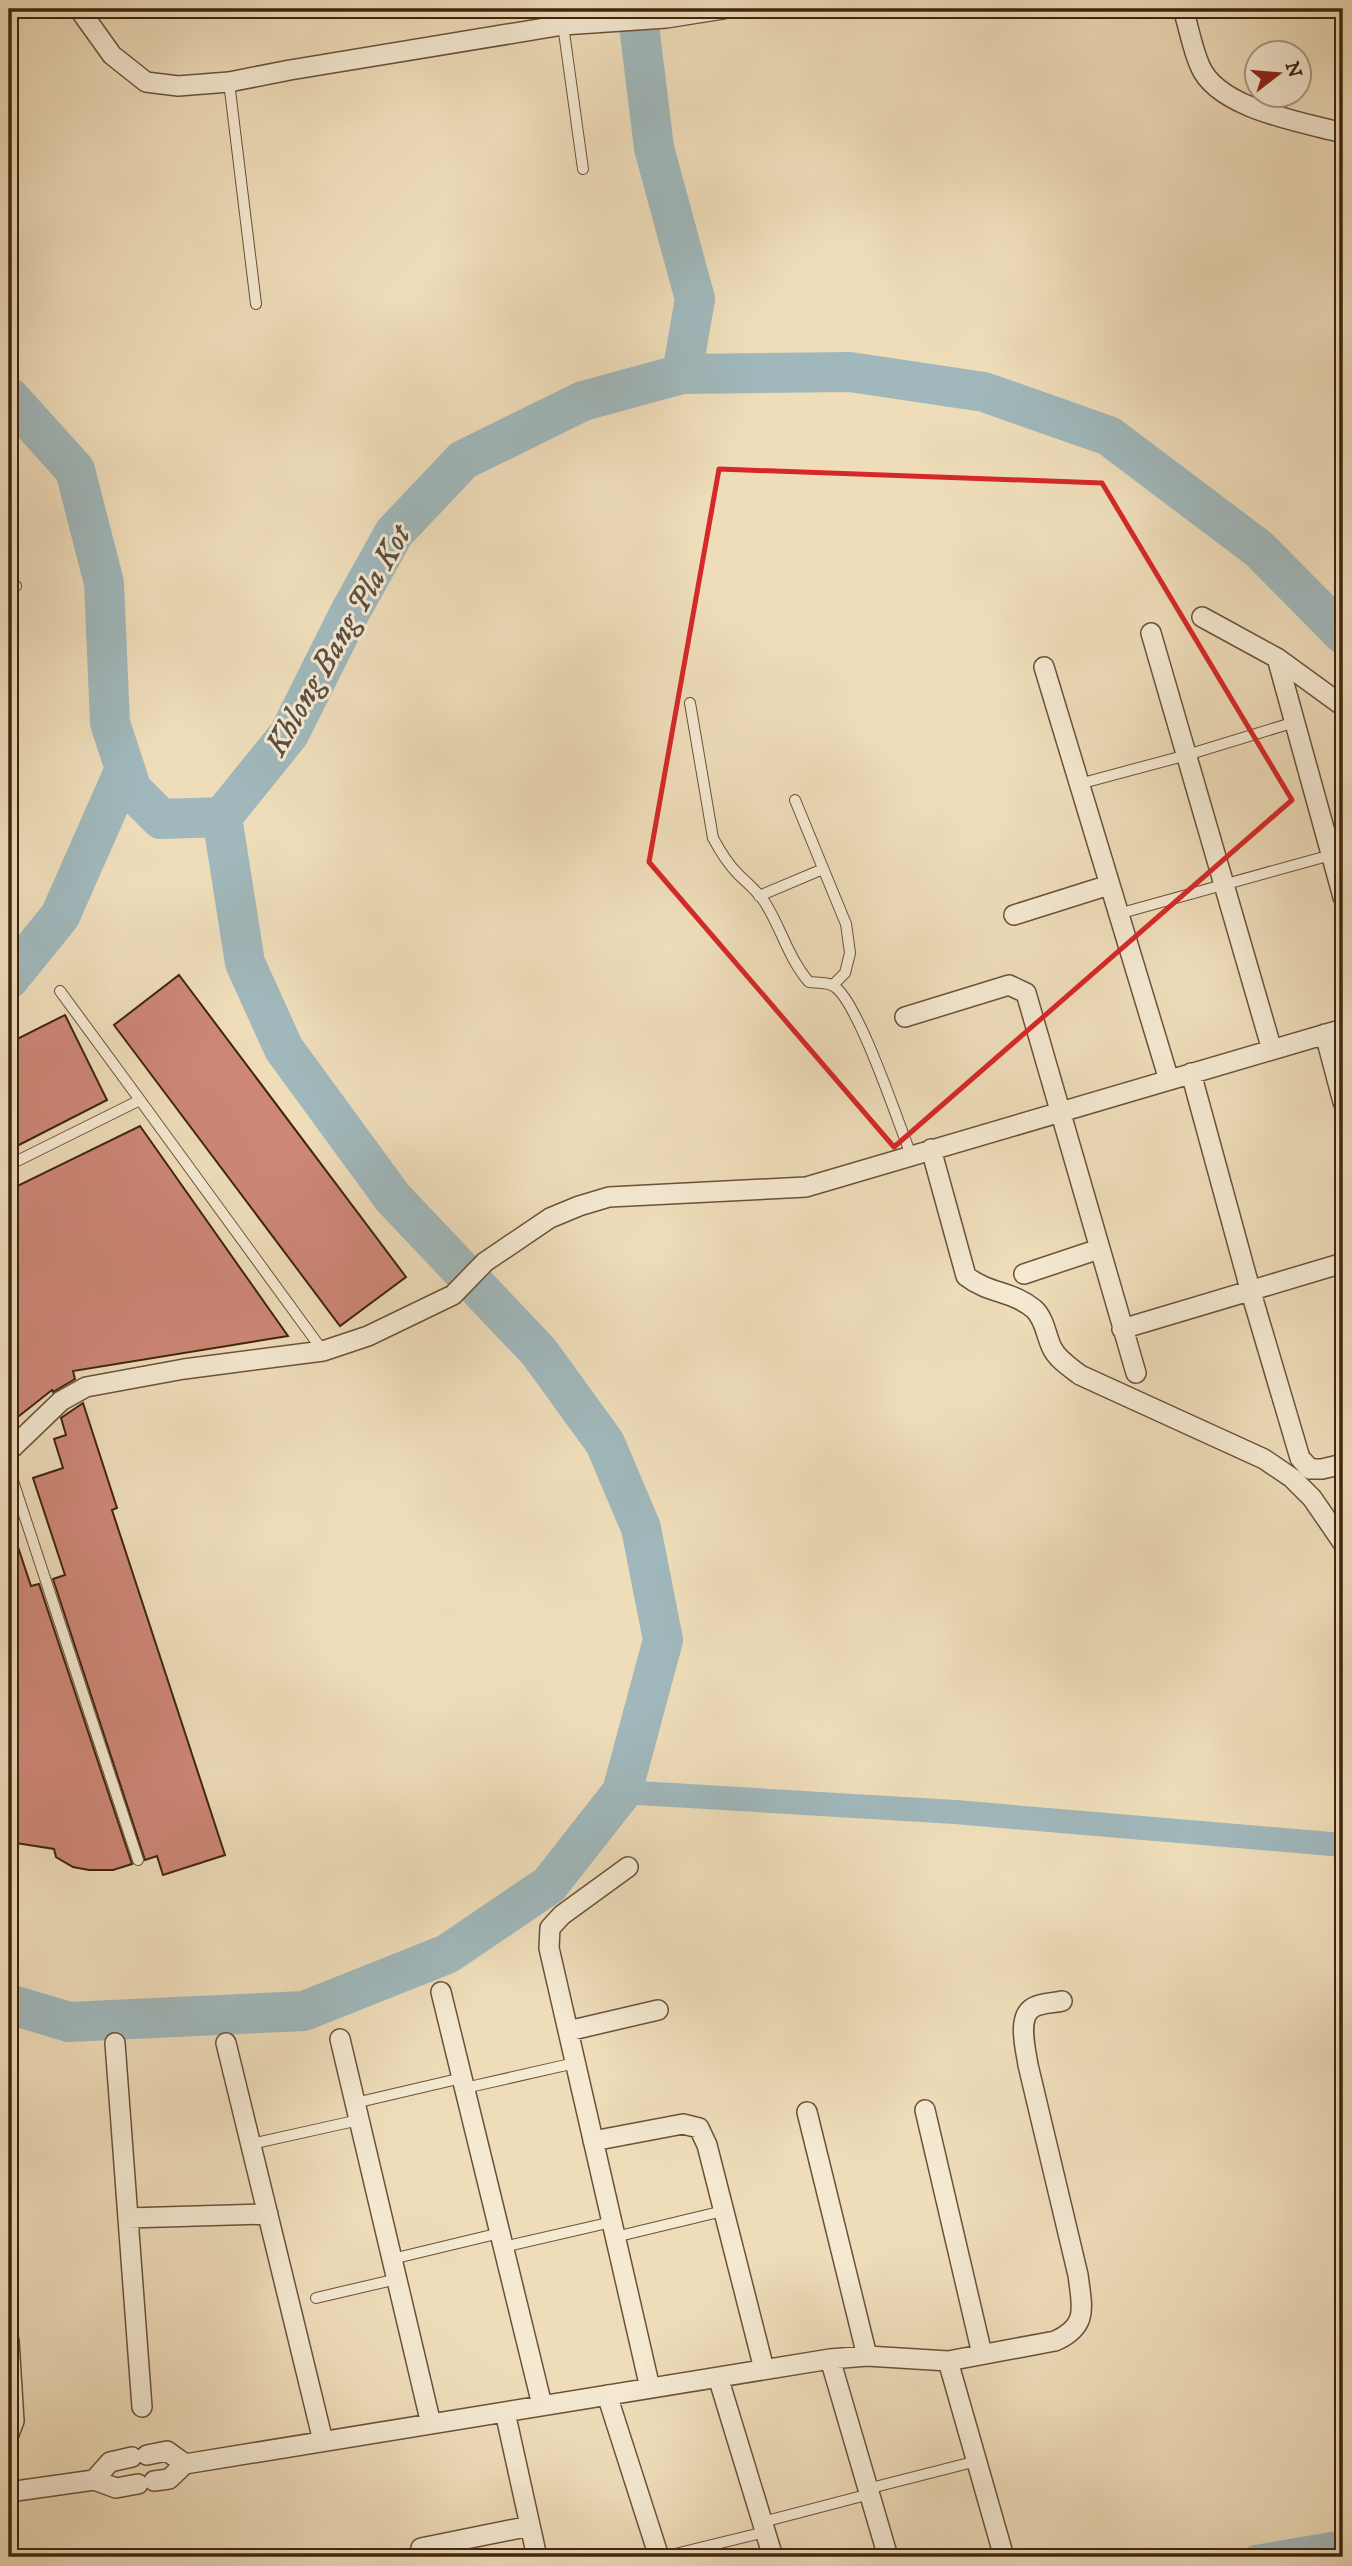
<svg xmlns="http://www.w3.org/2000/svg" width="1352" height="2566" viewBox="0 0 1352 2566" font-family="'IM FELL DW Pica',serif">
	<rect width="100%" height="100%" fill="#efddba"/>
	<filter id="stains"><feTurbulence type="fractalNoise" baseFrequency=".00286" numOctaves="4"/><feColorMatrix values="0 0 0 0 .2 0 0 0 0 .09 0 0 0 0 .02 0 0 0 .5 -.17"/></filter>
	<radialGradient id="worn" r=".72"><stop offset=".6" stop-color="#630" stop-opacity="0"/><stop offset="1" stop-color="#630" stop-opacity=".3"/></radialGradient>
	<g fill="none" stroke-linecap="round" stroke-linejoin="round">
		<!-- canal -->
		<path stroke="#a0b8bc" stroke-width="24" d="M622,1792L955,1812L1343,1845
			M1255,2557L1343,2542"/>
		<!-- river -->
		<path stroke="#a0b8bc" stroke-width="40" d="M637,9L654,148L695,299L682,374
			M9,397L75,470L104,583L110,723L132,790L161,819L222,817L289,734L349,614L394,533L463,460L583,401L682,374L850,372L984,392L1109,436L1259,549L1343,634
			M9,979L60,916L125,769
			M9,2004L69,2022L304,2011L447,1954L549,1885L622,1792L663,1640L641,1528L605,1443L539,1352L393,1198L284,1049L245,963L222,817"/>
	</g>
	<!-- building -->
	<path fill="#ce8777" stroke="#3e240e" stroke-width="2" d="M179,975L406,1277L340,1326L114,1025Z
		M65,1015L107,1100L9,1150V1043Z
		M140,1126L288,1336L73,1371L75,1379L53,1392L52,1390L9,1424V1190Z
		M83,1403L117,1508L112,1510L225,1855L163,1875L157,1856L145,1860L53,1579L65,1575L33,1478L63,1468L54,1439L66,1435L61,1418Z
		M9,1529H12L31,1586L39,1584L132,1864L113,1870H89L73,1867L56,1857L54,1849L9,1842Z"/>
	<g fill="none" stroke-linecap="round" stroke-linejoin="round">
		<defs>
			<path id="service" d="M563,25L583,169
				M229,82L256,304
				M9,592L16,586
				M690,703L713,838C720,851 727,863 738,874C747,883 756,890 764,901C781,927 788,958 809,982C817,983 829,982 835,987C859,1004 898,1122 911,1155
				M1079,784L1187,755L1295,722
				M795,800L846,924L850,953L845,973L833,985
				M759,896L823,869
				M1118,914L1331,855
				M60,991L140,1100
				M9,1165L140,1100L323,1351
				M9,1469L138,1860
				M465,2088L575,2063
				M355,2103L462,2078
				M251,2144L359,2120
				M615,2237L723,2211
				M503,2247L612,2222
				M392,2259L500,2233
				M316,2298L397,2279
				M867,2489L977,2461
				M763,2522L870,2494
				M663,2557L765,2532"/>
			<path id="minor" d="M79,9L112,55L146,82L178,86L229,82L290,70L563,25L666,18L723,9
				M1183,9C1189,28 1192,48 1200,66C1218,109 1302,122 1343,133
				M1202,617L1277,658L1343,706
				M1151,633L1272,1050
				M1277,658L1343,897
				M1044,667L1169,1080
				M1014,915L1109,885
				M905,1017L1009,985L1026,993L1136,1373
				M1325,1034L1343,1102
				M1191,1073L1250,1289L1300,1458L1310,1469H1322L1343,1464
				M931,1149L966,1276C989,1294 1013,1291 1034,1309C1045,1319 1046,1336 1052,1348C1058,1360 1070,1367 1080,1375L1264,1459L1292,1478L1312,1498L1343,1543
				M1024,1274L1099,1249
				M1122,1329L1343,1263
				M9,1451L61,1401L86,1387L184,1369L323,1351L368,1336L453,1295L485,1262L550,1218L579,1206L609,1197L806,1187L1343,1029
				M628,1867L562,1915L550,1928L549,1948L650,2388
				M441,1992L542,2405
				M568,2031L658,2010
				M340,2039L431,2424
				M115,2043L142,2407
				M226,2043L323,2441
				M925,2110L982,2354
				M807,2112L867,2356
				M593,2141L683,2124L699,2128L707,2145L764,2369
				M128,2218L268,2214
				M9,2341L14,2421L9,2434
				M830,2359L888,2557
				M948,2361L1004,2557
				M718,2377L773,2557
				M607,2395L659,2557
				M505,2412L537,2557
				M147,2455L167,2451L185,2464
				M94,2480L110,2462L132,2457
				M154,2481L169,2479L185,2464L830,2359L867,2356L948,2361L1055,2341C1089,2326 1082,2307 1078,2275L1028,2065C1026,2050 1016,2016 1034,2007C1042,2003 1054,2003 1062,2001
				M9,2492L94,2480L116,2488L138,2484
				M421,2548L530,2526"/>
		</defs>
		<!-- service casing -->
		<use href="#service" stroke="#6a5239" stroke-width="12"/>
		<!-- minor casing -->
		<use href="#minor" stroke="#6a5239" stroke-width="22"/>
		<!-- service -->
		<use href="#service" stroke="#f5e9d2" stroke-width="10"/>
		<!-- minor -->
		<use href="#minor" stroke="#f5e9d2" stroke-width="19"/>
	</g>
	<!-- marked area -->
	<path fill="none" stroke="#d62828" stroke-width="5" stroke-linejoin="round" d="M719,469L1102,483L1292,800L894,1147L649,862Z"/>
	<g text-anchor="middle" stroke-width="6" stroke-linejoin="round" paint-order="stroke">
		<!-- water labels -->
		<g font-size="32" font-style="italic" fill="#5b5042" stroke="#f5e9d2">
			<text transform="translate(337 640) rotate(-60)" y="11">Khlong Bang Pla Kot</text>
		</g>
	</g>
	<!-- margin -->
	<rect width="1352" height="2566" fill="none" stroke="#efddba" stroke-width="35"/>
	<rect x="10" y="10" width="1331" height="2545" fill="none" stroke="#3e240e" stroke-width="3.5"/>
	<rect x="18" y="18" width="1317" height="2531" fill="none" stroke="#3e240e" stroke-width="2"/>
	<!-- north arrow -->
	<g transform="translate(1278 74) rotate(74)"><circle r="33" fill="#f5e9d2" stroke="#ac9a84" stroke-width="2"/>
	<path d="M0-5L12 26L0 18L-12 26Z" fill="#8f2418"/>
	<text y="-10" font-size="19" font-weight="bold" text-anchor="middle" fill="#3e240e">N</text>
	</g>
	<rect width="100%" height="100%" filter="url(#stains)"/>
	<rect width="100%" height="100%" fill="url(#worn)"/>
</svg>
